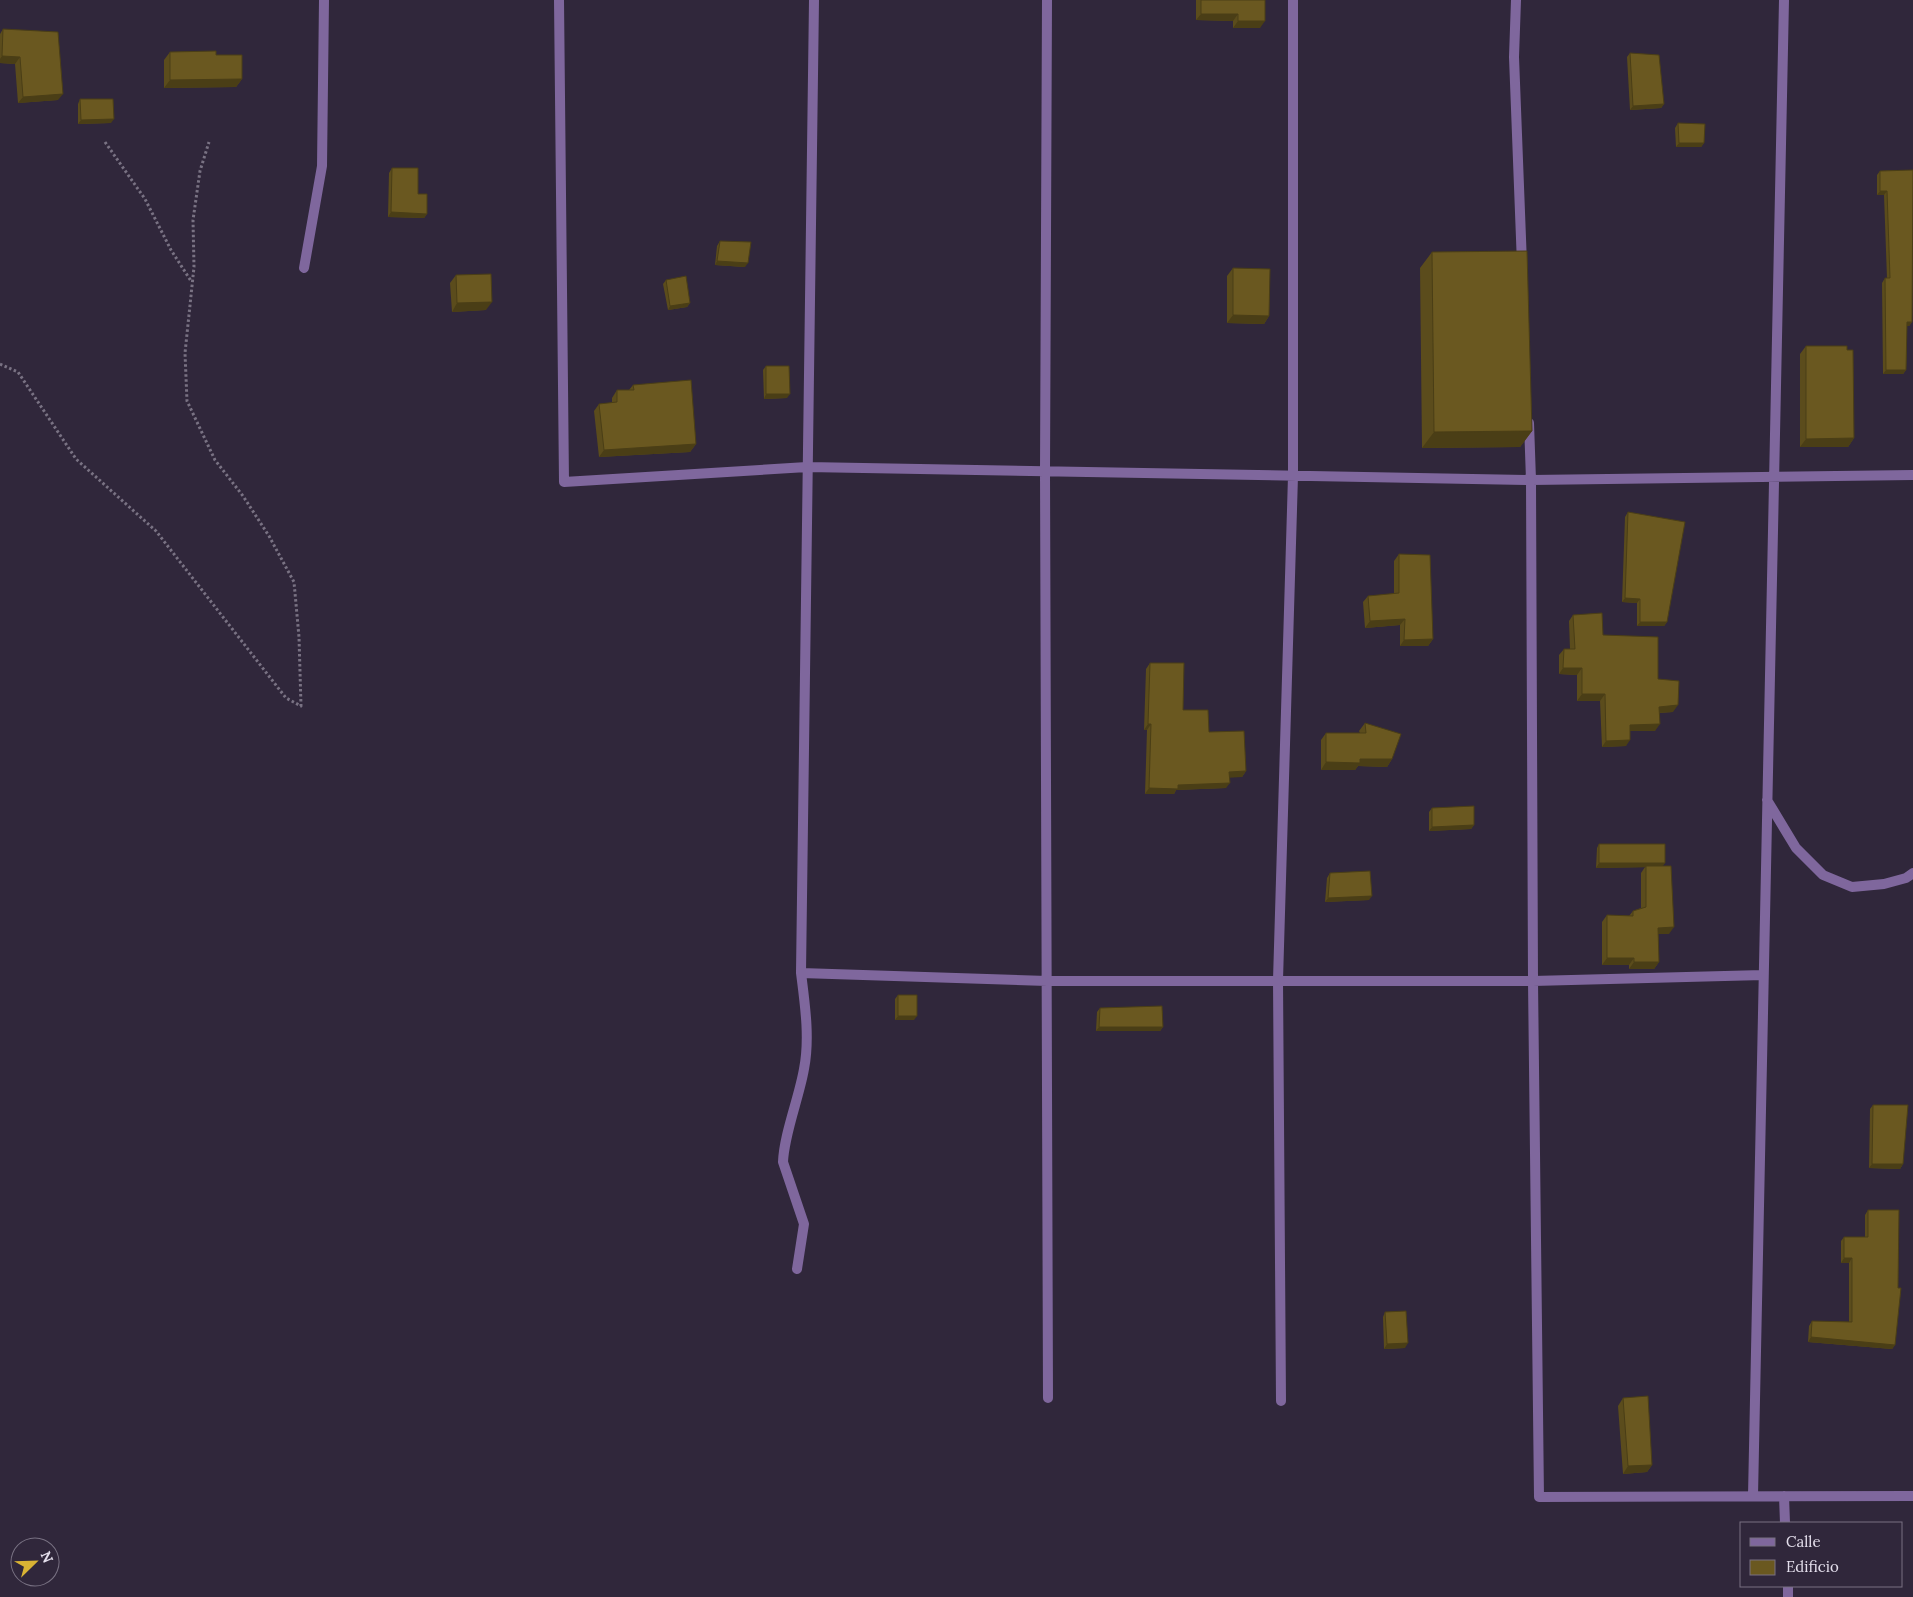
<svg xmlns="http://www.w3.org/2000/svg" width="1913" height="1597" viewBox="0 0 1913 1597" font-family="Lora,serif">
	<rect width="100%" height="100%" fill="#30273b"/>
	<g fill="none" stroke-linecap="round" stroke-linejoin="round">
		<!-- path -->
		<path stroke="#797283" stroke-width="3" stroke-dasharray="2.5 2.5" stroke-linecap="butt" d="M105,142L145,199L171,250L191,281
			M0,364L18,372L76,459L156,531L286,698L301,706L299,637L294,582L269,536L243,496L215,460L187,401L185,353L194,267L193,220L200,171L209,142"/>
		<!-- street -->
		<path stroke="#7f679d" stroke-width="10" d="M559,0L564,482L807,467L1531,480L1913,475
			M1047,0L1045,471L1048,1398
			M1516,0L1514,57L1522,264
			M304,268L322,166L324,0
			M1529,423L1531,480L1533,981L1539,1497L1913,1496
			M1767,800L1796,848L1823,875L1852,887L1884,884L1906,878L1913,873
			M801,973L1047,981H1533L1763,975
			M797,1269L804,1224L783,1162C784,1134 799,1098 804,1069C810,1038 805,1005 801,973L814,0
			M1281,1401L1278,980L1293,476V0
			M1753,1496L1784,0
			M1784,1496L1785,1523
			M1788,1586V1597"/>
	</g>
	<!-- wall -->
	<path fill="#5b4c1c" d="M1196,0H1265L1260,28H1233V21L1196,20Z
		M3,29L58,100L18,103L15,64L0,63V34Z
		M170,52L216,55L242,79L236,87L164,88V60Z
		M1630,53L1664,104L1661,108L1630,110L1627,57Z
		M80,99L111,123L78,124V104Z
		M1678,123L1704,143L1701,147H1676L1675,128Z
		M392,168L418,194L427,214L424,218L388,217L389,173Z
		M1913,170L1912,322L1909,326H1907L1906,370L1903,374H1883L1882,283L1885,278H1887L1884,195H1877V175L1880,171Z
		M720,241L745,267L715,265L717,246Z
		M1432,252L1532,431L1520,447L1422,448L1420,268Z
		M1233,268L1269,316L1264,324L1227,323V276Z
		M456,275L486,310L452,312L450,283Z
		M666,280L690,303L687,307L668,310L663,284Z
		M1806,346L1854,438L1848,447H1800V354Z
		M766,366L787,398L764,399L763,370Z
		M633,385L696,444L690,452L599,457L594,411L599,404L612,403V398L617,390H629Z
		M1628,512L1667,622L1664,626H1637V603L1622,602L1625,517Z
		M1399,554L1433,639L1428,646H1400V625L1365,628L1363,602L1368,596L1394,594V561Z
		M1573,615L1603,635L1658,679L1673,712L1659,713L1655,731H1630L1626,746L1602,747L1600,701H1577V675L1559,674V655L1564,649H1570L1569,621Z
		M1150,663L1183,710L1246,771L1242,777H1229L1226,788L1176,790L1174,794H1145L1147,730H1144L1146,669Z
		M1365,723L1392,759L1387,767L1358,766L1355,770H1321V740L1326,733H1360L1359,731Z
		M1432,808L1474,825L1471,829L1429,831V812Z
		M1599,844L1665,863L1662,866L1669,934H1658L1659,962L1654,969H1629V965H1602V922L1607,915L1629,916L1633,911L1641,908V873L1645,867L1596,868L1597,848Z
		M1330,873L1369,900L1325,902L1327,878Z
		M898,995L914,1020H895V999Z
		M1100,1008L1163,1027L1160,1031H1096L1097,1012Z
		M1873,1105L1903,1164L1900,1169L1869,1168L1870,1109Z
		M1868,1210L1895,1345L1892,1349L1808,1342L1809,1326L1812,1321L1849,1322V1263H1841V1241L1844,1237H1865V1215Z
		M1385,1312L1405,1348L1384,1349L1383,1317Z
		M1623,1398L1652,1465L1647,1472L1623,1474L1618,1406Z"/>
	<!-- shaded-wall -->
	<path fill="#4a3e16" d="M1201,14H1238L1233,21L1196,20Z
		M1238,21H1265L1260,28H1233Z
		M2,56L20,57L15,64L0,63V59Z
		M242,79L236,87L164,88L170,80Z
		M63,94L58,100L18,103L23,97Z
		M1664,104L1661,108L1630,110L1633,106Z
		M114,119L111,123L78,124L81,120Z
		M1679,143H1704L1701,147H1676Z
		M1880,191H1887L1884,195H1877Z
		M391,212L427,214L424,218L388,217Z
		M717,261L748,263L745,267L715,265Z
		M492,302L486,310L452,312L457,303Z
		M690,303L687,307L668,310L670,306Z
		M1233,315L1269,316L1264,324L1227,323Z
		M1907,322H1912L1909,326H1904Z
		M1886,370H1906L1903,374H1883Z
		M766,394H790L787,398L764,399Z
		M1532,431L1520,447L1422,448L1434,432Z
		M1854,438L1848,447H1800L1806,439Z
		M696,444L690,452L599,457L604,450Z
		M1625,598L1640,599L1637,603L1622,602Z
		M1405,619L1400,625L1365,628L1370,621Z
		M1640,622H1667L1664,626H1637Z
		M1433,639L1428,646H1400L1404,640Z
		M1563,668H1582L1577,675L1559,674Z
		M1582,694H1605L1600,701H1577Z
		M1678,705L1673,712L1655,713L1659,707Z
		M1148,724H1151L1147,730H1144Z
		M1660,724L1655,731H1625L1630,725Z
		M1630,740L1626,746L1602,747L1606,741Z
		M1360,759H1392L1387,767L1358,766L1355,770H1321L1326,762Z
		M1246,771L1242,777L1225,778L1229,772Z
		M1230,783L1226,788L1176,790L1174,794H1145L1149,788L1178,785Z
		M1474,825L1471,829L1429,831L1432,827Z
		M1599,863H1665L1662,867L1596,868Z
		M1372,896L1369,900L1325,902L1328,898Z
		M1674,927L1669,934H1653L1658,928Z
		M1607,958H1634L1629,965H1602Z
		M1634,962H1659L1654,969H1629Z
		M898,1016H917L914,1020H895Z
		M1099,1027H1163L1160,1031H1096Z
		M1872,1164H1903L1900,1169L1869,1168Z
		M1844,1258H1852L1849,1263H1841Z
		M1811,1337L1895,1345L1892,1349L1808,1342Z
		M1408,1343L1405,1348L1384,1349L1387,1344Z
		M1652,1465L1647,1472L1623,1474L1628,1466Z"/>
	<!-- building -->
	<path fill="#6a5820" stroke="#4a3e16" d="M1201,0H1265V21H1238V14H1201Z
		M3,29L58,32L63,94L23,97L20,57L2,56Z
		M216,51V55H242V79L170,80V52Z
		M1630,53L1659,55L1664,104L1633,106Z
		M80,99H113L114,119L81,120Z
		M1678,123L1705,124L1704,143H1679Z
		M392,168H418V194H427V214L391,212Z
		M1913,170L1912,322H1907L1906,370H1886L1885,278H1890L1887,191H1880V171Z
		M720,241L751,242L748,263L717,261Z
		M1527,251L1532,431L1434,432L1432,252Z
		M1233,268L1270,269L1269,316L1233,315Z
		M491,274L492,302L457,303L456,275Z
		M686,276L690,303L670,306L666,280Z
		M1806,346H1847V350H1853L1854,438L1806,439Z
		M766,366H789L790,394H766Z
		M691,380L696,444L604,450L599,404L617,402V390H634L633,385Z
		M1628,512L1685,522L1667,622H1640V599L1625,598Z
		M1399,554L1430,555L1433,639L1404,640L1405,619L1370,621L1368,596L1399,593Z
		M1602,613L1603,635L1658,637V679L1679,681L1678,705L1659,707L1660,724L1630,725V740L1606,741L1605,694H1582V668H1563L1564,649H1575L1573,615Z
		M1150,663H1184L1183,710H1208L1209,732L1244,731L1246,771L1229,772L1230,783L1178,785V789L1149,788L1151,724H1148Z
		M1365,723L1401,734L1392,759H1360V763L1326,762V733H1366Z
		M1474,806V825L1432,827V808Z
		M1599,844H1665V863H1599Z
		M1646,866H1671L1674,927L1658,928L1659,962H1634V958H1607V915L1633,916V911L1646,907Z
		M1370,871L1372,896L1328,898L1330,873Z
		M898,995H917V1016H898Z
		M1162,1006L1163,1027H1099L1100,1008Z
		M1873,1105H1908L1903,1164H1872Z
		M1868,1210H1899L1898,1288H1901L1895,1345L1811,1337L1812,1321L1852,1322V1258H1844V1237H1868Z
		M1406,1311L1408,1343L1387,1344L1385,1312Z
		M1648,1396L1652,1465L1628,1466L1623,1398Z"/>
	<!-- legend -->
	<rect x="1740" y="1522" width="162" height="65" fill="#30273b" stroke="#787182"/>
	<rect x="1750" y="1538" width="25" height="8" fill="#7f679d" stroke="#787182"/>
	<text x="1786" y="1547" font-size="15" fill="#e4dfec">Calle</text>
	<rect x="1750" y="1560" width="25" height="15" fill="#6a5820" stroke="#787182"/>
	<text x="1786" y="1572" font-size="15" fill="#e4dfec">Edificio</text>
	<!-- north arrow -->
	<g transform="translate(35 1562) rotate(67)"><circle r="24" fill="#30273b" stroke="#787182"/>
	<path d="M0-4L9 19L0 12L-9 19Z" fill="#d9b334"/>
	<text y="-8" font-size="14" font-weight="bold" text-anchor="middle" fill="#e4dfec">N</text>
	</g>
</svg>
